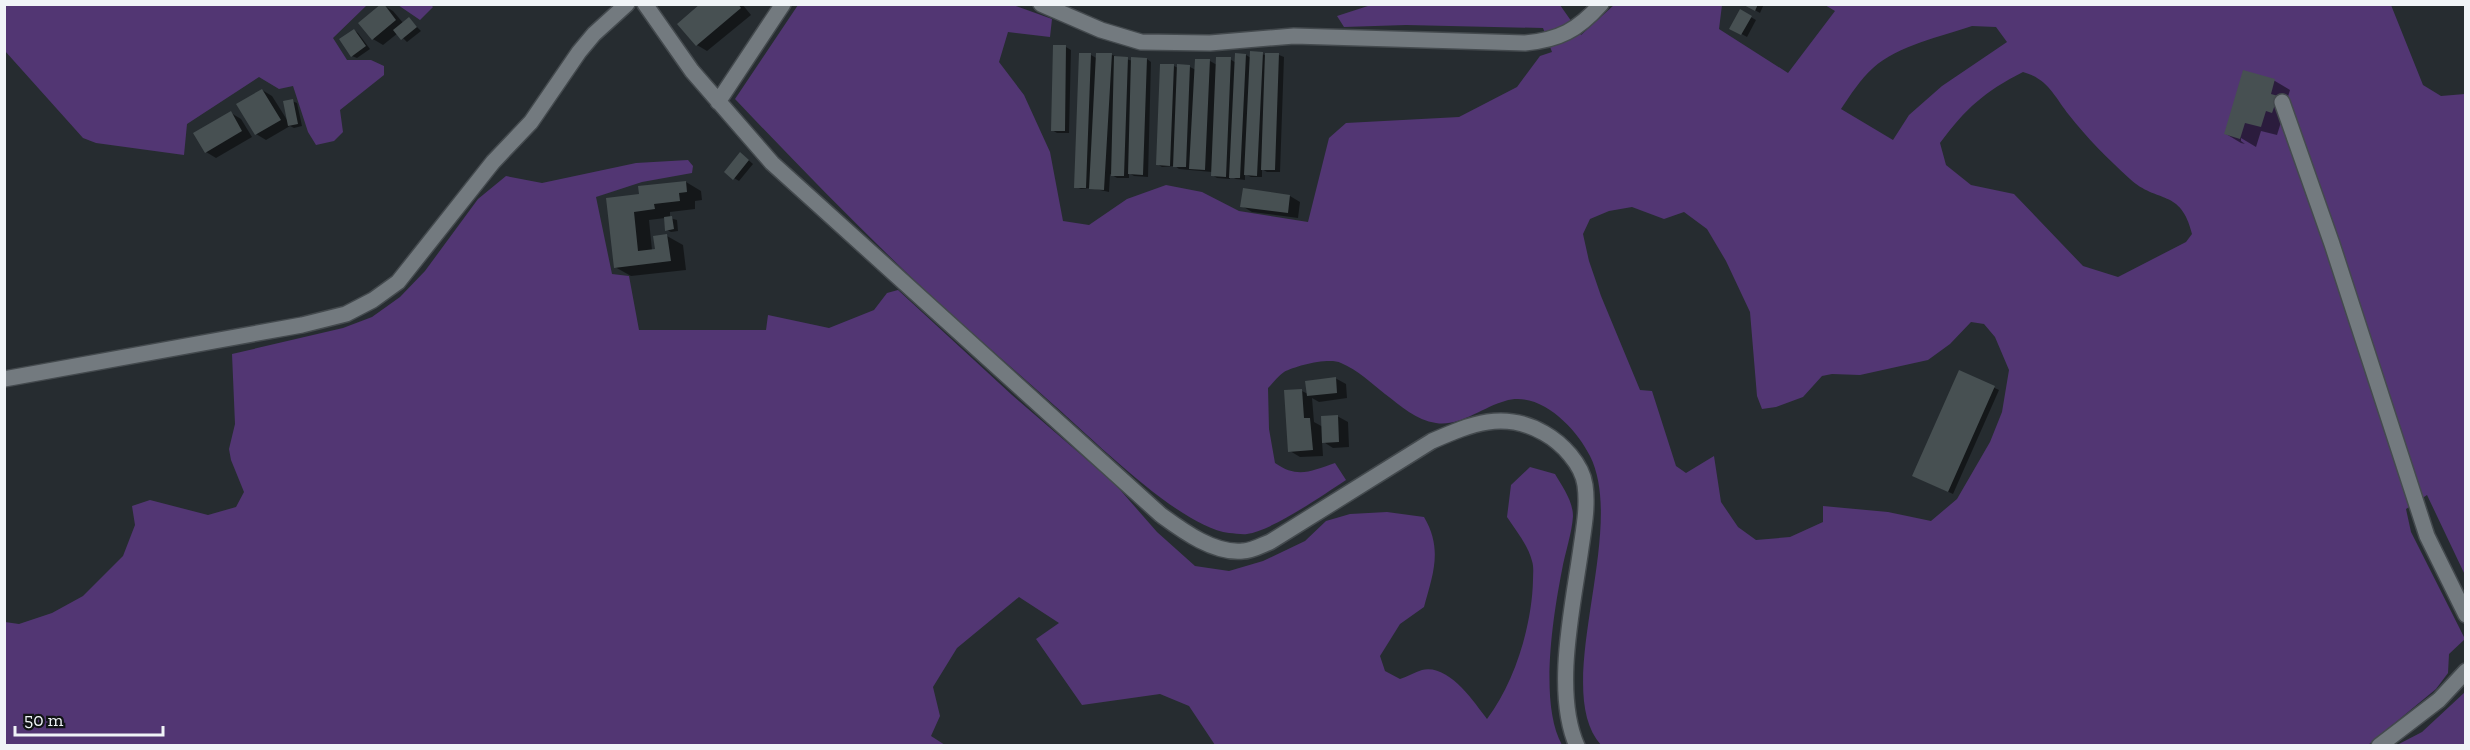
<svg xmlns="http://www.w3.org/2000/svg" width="2470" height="750" viewBox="0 0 2470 750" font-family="'Zilla Slab',serif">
	<rect width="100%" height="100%" fill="#262c30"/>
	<!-- green -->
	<path fill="#523673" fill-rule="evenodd" d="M4,5H367L333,38L347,60H371L384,66V75L340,110L343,132L334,141L316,145L308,132L293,86L279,89L259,77L187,124L184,155L96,143L83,138L5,51Z
		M398,5H431L433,7L420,20Z
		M798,5H1013L1052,19L1050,37L1008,32L999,62L1024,95L1050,152L1063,221L1089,225L1127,199L1166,185L1202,192L1239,211L1308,222L1329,138L1346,123L1459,117L1517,87L1540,56L1552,52L1543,28L1406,25L1344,27L1337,16L1371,5H1560L1581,35L1614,5H1722L1719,29L1788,73L1835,11L1825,5H2391L2423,85L2441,96L2465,94V575L2427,495L2406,509L2411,532L2465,639L2449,654L2448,673L2436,689L2368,745H1601C1550,688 1628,532 1590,456C1576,428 1540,390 1505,401C1483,407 1459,427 1436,423C1416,420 1401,406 1385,394C1371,383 1358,370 1341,363C1329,357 1295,366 1284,372C1278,376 1273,383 1268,388L1269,429L1275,463C1298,479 1311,471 1335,463L1346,480C1323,495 1273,530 1247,534C1242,535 1235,533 1229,533C1180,527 1094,440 1055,406C1007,363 957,321 910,276C850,219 792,159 735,99ZM1972,26L1996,27L2007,42L1942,86L1909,115L1893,140L1841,109C1851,94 1860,80 1873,68C1899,45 1940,37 1972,26ZM2023,72C2048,79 2054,96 2069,115C2086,137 2109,160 2130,179C2157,204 2181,188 2192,234L2186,242L2118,277L2083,266L2014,194L1971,185L1946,165L1940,143C1966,108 1984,92 2023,72ZM1632,207L1664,219L1684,212L1707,229L1726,261L1750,312L1757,396L1762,409L1776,407L1803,397L1822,376L1832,374L1860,375L1928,360L1950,344L1971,322L1984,324L1995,337L2009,370L2002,412L1990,442L1957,499L1931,521L1888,512L1823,506V522L1790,537L1756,540L1738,527L1721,502L1714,456L1686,473L1676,466L1652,391L1640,390L1601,296L1589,261L1583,234L1590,219L1609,211Z
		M688,160L693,166L692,173L642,182L596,197L612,274L629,276L639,330H766L768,315L829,328L874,310L887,293L898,290L1012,395L1115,484L1157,532L1195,566L1229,571L1263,561L1305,541L1326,521L1350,514L1387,512L1424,517C1443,549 1433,574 1424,607L1400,624L1380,656L1385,671L1400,679C1407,677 1415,672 1422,670C1449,664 1473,701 1487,719C1515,682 1532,625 1533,580C1533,574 1534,567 1532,561C1528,545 1516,531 1507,517L1511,485L1530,467L1555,474C1562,486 1573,501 1573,516C1572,533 1565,553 1562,570C1553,616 1539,704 1562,745H1215L1189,706L1160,694L1082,705L1036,639L1059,623L1019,597L957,648L933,687L940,716L931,736L945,745H5V622L19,624L52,613L83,596L123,556L135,525L132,506L150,500L208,515L236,507L244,492L231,460L229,449L235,424L232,354L343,328L372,317L400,297L425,271L478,199L506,176L542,183L636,163Z
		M2465,692V745H2397L2422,732Z"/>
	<!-- shadow -->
	<path fill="#0007" d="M702,4H742L751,15L707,51L697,45Z
		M1744,4H1764L1760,13Z
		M383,5L393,11L404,24L409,19L421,31L407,42L398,33L383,45L373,39Z
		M1740,11L1756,20L1747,37L1731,28Z
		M354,30L358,33L370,49L357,58L352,56Z
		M1054,47H1066L1071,50L1069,133H1057L1052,130Z
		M1262,54L1267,56L1279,55L1284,57L1280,172H1267L1262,169V177H1251L1245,174V180L1236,179L1230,176V179L1217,178L1212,175V172L1179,169L1175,166L1162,167L1157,164L1174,66L1178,68L1190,67L1196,70V60L1210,61L1217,65L1230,59L1236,63L1246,55L1251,58Z
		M1091,55L1098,59L1112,55L1133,61L1147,59L1151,62L1148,177L1134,176L1129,173V178H1117L1110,174L1109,192L1091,188L1081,189L1076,187Z
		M2244,72L2275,81L2290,90L2286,103L2293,107L2288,121L2282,119L2277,135L2261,131L2256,147L2241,138V141L2245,144L2241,143L2226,134Z
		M262,90L272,96L289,123L292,101L297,103L302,126L294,128L290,126L266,140L256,134Z
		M231,113L241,119L252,137L216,158L206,152Z
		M745,157L753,164L739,181L734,178Z
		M686,182L701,191L702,200L695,201V209L670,212V218L677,220L678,231L671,232L667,230L665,218L649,220L652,250H656L667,236L683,245L686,270L631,276L615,267L608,199L640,196Z
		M1290,196L1300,202L1298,218L1252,212L1242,206Z
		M1960,372L1999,390L1953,494L1918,478Z
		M1335,378L1346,384L1347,398L1319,402L1312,398L1314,422L1323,427L1337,416L1348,422L1349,447L1333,448L1322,441L1323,456L1300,457L1290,451L1302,391L1308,394Z"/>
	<!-- building -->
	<path fill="#475052" d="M381,4H384L396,20L372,40L358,23Z
		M700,4H738L741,8L696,46L677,24Z
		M1742,4H1758L1755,11Z
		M1740,9L1752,16L1741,35L1729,29Z
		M409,17L417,27L401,40L393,30Z
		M354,29L366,46L351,57L339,39Z
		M1053,45H1066L1065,131H1051Z
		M1250,51L1263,52L1257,176L1244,175Z
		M1079,53H1091L1086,188H1074Z
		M1096,53H1112L1104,190L1089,189Z
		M1235,53L1246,54L1240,178H1229Z
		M1265,53H1279L1275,170H1261Z
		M1114,56L1128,57L1124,176H1111Z
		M1131,57L1147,58L1143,175L1128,174Z
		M1216,57H1231L1226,177L1211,176Z
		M1195,59H1210L1205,170L1189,169Z
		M1160,64H1174L1170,166L1156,165Z
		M1177,64L1190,65L1186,167H1173Z
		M2243,70L2275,79L2271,94L2278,96L2272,113L2266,111L2261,127L2245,123L2240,139L2224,134Z
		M262,89L281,120L255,135L236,104Z
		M293,99L298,124L288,126L283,101Z
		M231,111L242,131L205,153L193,133Z
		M740,152L749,160L733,180L724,172Z
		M686,181L687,192L679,193L680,201L654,204L655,209L634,212L638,251L655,249L653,236L667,234L671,261L614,268L606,198L639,194L638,186Z
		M1243,188L1290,195L1288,213L1240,207Z
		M672,216L674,229L665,231L664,217Z
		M1959,370L1995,386L1948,492L1912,476Z
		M1336,377L1337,393L1307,396L1305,381Z
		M1302,389L1304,418H1310L1313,450L1288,452L1284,390Z
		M1338,415L1339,442L1322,443L1321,416Z"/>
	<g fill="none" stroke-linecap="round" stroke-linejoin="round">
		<defs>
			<path id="street" d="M645,4L692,71L772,163L1161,515C1183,531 1214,554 1243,551C1252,551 1262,545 1270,542L1432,441C1471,424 1504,410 1544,433C1562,443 1582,464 1585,485C1588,506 1584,527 1581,548C1573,606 1553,692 1577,746
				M1041,4L1101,30L1141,42L1210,43L1294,36L1525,43C1559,40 1578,30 1601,4
				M718,102L783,4
				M2282,102L2332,244L2427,536L2466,615
				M4,379L302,325L346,314L373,300L398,282L493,162L531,122L579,52L594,34L627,4
				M2379,746L2439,700L2466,671"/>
		</defs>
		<!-- street casing -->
		<use href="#street" stroke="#444a4e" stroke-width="18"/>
		<!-- street -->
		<use href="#street" stroke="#737a7f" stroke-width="15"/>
	</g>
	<!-- border -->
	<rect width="2470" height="750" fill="none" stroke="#f0f4f7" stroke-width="12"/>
	<!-- scale -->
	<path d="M15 726v9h148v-9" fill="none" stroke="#f0f4f7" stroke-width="3"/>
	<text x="24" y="726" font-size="18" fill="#f0f4f7" stroke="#111416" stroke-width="4.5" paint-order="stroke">50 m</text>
</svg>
